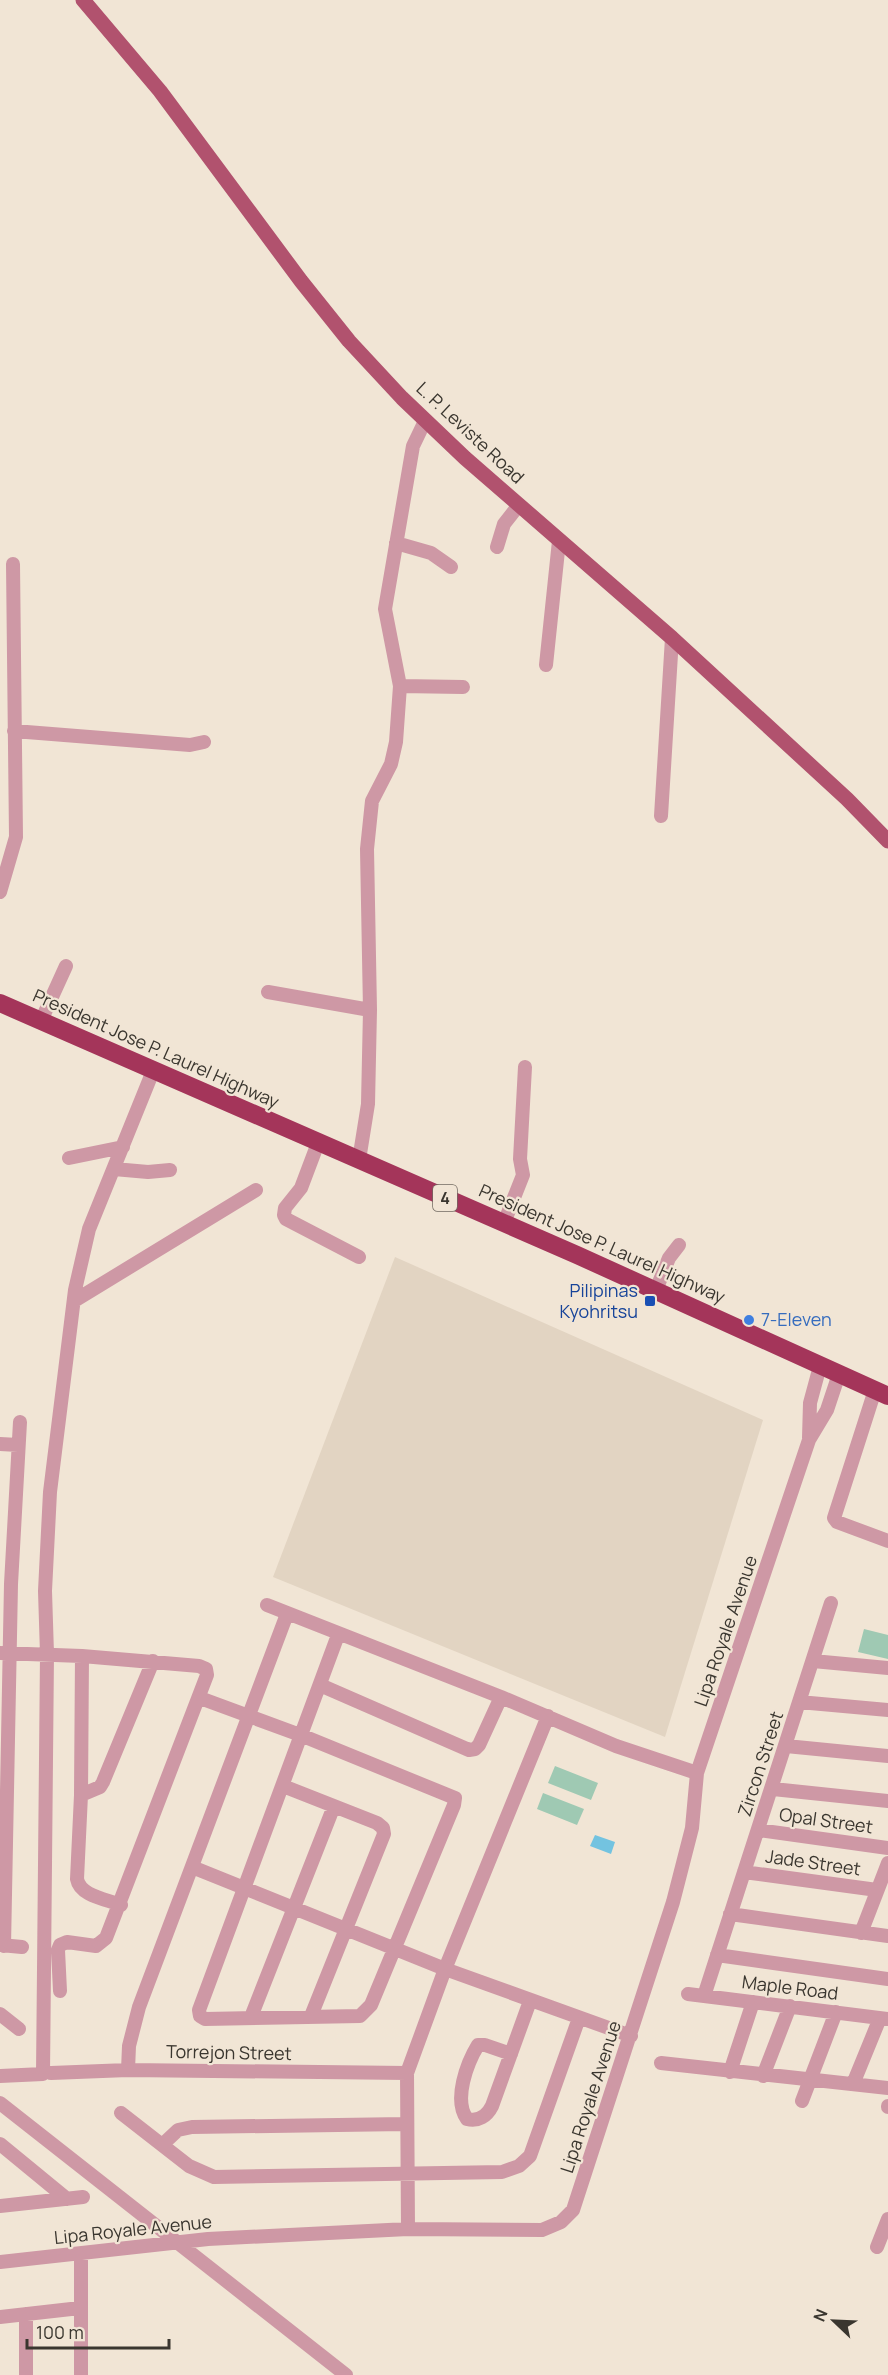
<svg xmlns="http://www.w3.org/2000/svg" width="888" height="2375" viewBox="0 0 888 2375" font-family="Manrope,sans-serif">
	<rect width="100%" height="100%" fill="#f1e5d5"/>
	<!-- industrial -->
	<path fill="#e2d4c2" d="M395,1257L763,1420L665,1737L273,1577Z"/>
	<!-- green -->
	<path fill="#9fc9b3" d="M864,1629L888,1635V1659L858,1652Z
		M555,1766L598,1783L591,1800L548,1783Z
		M543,1793L584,1809L577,1825L537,1809Z"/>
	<!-- water -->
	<path fill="#73c3e0" d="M595,1835L615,1842L611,1854L590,1846Z"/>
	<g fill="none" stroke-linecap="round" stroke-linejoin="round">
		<!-- minor -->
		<path stroke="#ce98a5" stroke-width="14" d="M396,543L431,553L451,567
			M497,547L504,524L519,505
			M546,665L559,541
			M400,686L385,609L413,446L425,421
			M14,731L190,745L204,742
			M661,816L672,638
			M0,892L16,837L13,564
			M268,992L370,1010L368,1104L359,1160
			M370,1010L367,849L372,801L391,764L396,742L400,686L463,687
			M41,1021L66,966
			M318,1143L301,1188L285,1208L284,1215L286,1219L359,1257
			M69,1158L123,1147
			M114,1169L148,1172L170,1170
			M504,1223L523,1175L520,1159L525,1067
			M656,1290L669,1258L679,1245
			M74,1301L256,1190
			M875,1390L834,1518L837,1522L888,1541
			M809,1438L810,1403L820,1366
			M0,1444L18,1445
			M267,1605L501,1697L616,1746L697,1773
			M0,1653L82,1656L199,1666L206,1669L207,1675L106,1938L96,1946L67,1942L60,1945L58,1950L60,1991
			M82,1656L81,1795L77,1879C80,1896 106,1899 121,1905
			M813,1661L888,1668
			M320,1685L469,1750L475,1749L479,1745L501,1697
			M200,1698L303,1736L455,1798L454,1805L371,2005L360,2016L205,2019L200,2016L199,2010L338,1635
			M799,1702L888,1710
			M786,1746L888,1756
			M283,1786L377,1823L383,1828L384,1834L311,2016
			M773,1789L888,1801
			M81,1795L100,1787L103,1782L153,1661
			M758,1830L888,1848
			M192,1867L445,1969L631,2036
			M744,1872L877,1890
			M730,1914L888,1936
			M861,1933L888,1863
			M0,1945L22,1947
			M4,1946L11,1584L20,1422
			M717,1955L888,1979
			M688,1994L888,2019
			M704,1996L831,1603
			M0,2014L19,2029
			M251,2017L334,1806
			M511,2054L485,2045H478C467,2063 453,2100 467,2119C478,2122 487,2116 492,2106L530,2001
			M661,2063L888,2088
			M128,2070L129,2046L139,2007L287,1614
			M730,2072L753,2002
			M51,2073L128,2070L407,2073
			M0,2076L43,2074L47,1654L45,1591L50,1492L75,1290L89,1229L153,1071
			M763,2076L790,2006
			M853,2084L880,2018
			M802,2101L836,2012
			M0,2103L346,2375
			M888,2107V2106
			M121,2113L189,2166L214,2177L502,2172L519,2166L530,2156L579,2018
			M0,2144L67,2199
			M162,2145L178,2130L192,2127L405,2124
			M0,2206L83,2197
			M408,2229L407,2073L445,1969L548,1716
			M877,2247L888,2219
			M81,2254V2375
			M0,2262L208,2239L408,2229L542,2230L561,2222L573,2210L673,1902L692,1828L697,1773L809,1440L827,1410L839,1374
			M0,2317L80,2308
			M26,2375V2314"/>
		<!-- major -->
		<path stroke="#b1526e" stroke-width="15" d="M83,0L160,91L301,281L349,341L402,398L465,458L672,638L847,799L888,841"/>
		<!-- highway -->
		<path stroke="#a4355a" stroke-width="18" d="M0,1003L577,1255L888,1396"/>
	</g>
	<!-- markers -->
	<rect fill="#1a4fb4" stroke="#f1e5d5" stroke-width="2" x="644" y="1295" width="12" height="12" rx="3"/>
	<circle fill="#3f7fe0" stroke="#f1e5d5" stroke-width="2" cx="749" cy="1320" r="6"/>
	<g text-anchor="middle" stroke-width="4.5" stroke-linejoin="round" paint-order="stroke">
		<!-- shield labels -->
		<rect fill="#f1e5d5" stroke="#716a61" stroke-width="1.5" x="433" y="1185" width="24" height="26" rx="4.5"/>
		<g font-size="16" font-weight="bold" fill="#3a362f">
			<text x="445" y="1204">4</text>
		</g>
		<!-- street labels -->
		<g font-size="18" fill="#3a362f" stroke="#f1e5d5">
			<text transform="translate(470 433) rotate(43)" y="6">L. P. Leviste Road</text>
			<text transform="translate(156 1049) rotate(24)" y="6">President Jose P. Laurel Highway</text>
			<text transform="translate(602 1244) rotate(24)" y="6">President Jose P. Laurel Highway</text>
			<text transform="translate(726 1631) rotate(-71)" y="6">Lipa Royale Avenue</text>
			<text transform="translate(761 1764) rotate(-72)" y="6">Zircon Street</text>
			<text transform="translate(826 1821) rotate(8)" y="6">Opal Street</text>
			<text transform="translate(813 1863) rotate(8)" y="6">Jade Street</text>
			<text transform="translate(790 1988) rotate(7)" y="6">Maple Road</text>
			<text transform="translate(229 2053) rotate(1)" y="6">Torrejon Street</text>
			<text transform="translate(591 2097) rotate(-72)" y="6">Lipa Royale Avenue</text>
			<text transform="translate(133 2230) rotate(-6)" y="6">Lipa Royale Avenue</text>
		</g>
		<!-- transit labels -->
		<g font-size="18" fill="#164399" stroke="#f1e5d5" text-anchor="end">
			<text x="638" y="1297">Pilipinas<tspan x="638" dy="21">Kyohritsu</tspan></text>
		</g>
		<!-- shop labels -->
		<g font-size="18" fill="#366cbe" stroke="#f1e5d5" text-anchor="start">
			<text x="761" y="1326">7-Eleven</text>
		</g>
	</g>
	<!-- north arrow -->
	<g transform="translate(834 2321) rotate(293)" stroke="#f1e5d5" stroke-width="4.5" paint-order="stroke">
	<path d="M0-4.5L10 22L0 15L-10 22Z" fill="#3a362f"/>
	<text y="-9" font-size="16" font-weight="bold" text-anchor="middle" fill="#3a362f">N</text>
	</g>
	<!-- scale -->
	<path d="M27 2339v9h142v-9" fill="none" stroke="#3a362f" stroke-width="3"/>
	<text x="36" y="2339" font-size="18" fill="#3a362f" stroke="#f1e5d5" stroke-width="4.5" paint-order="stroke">100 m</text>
</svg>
